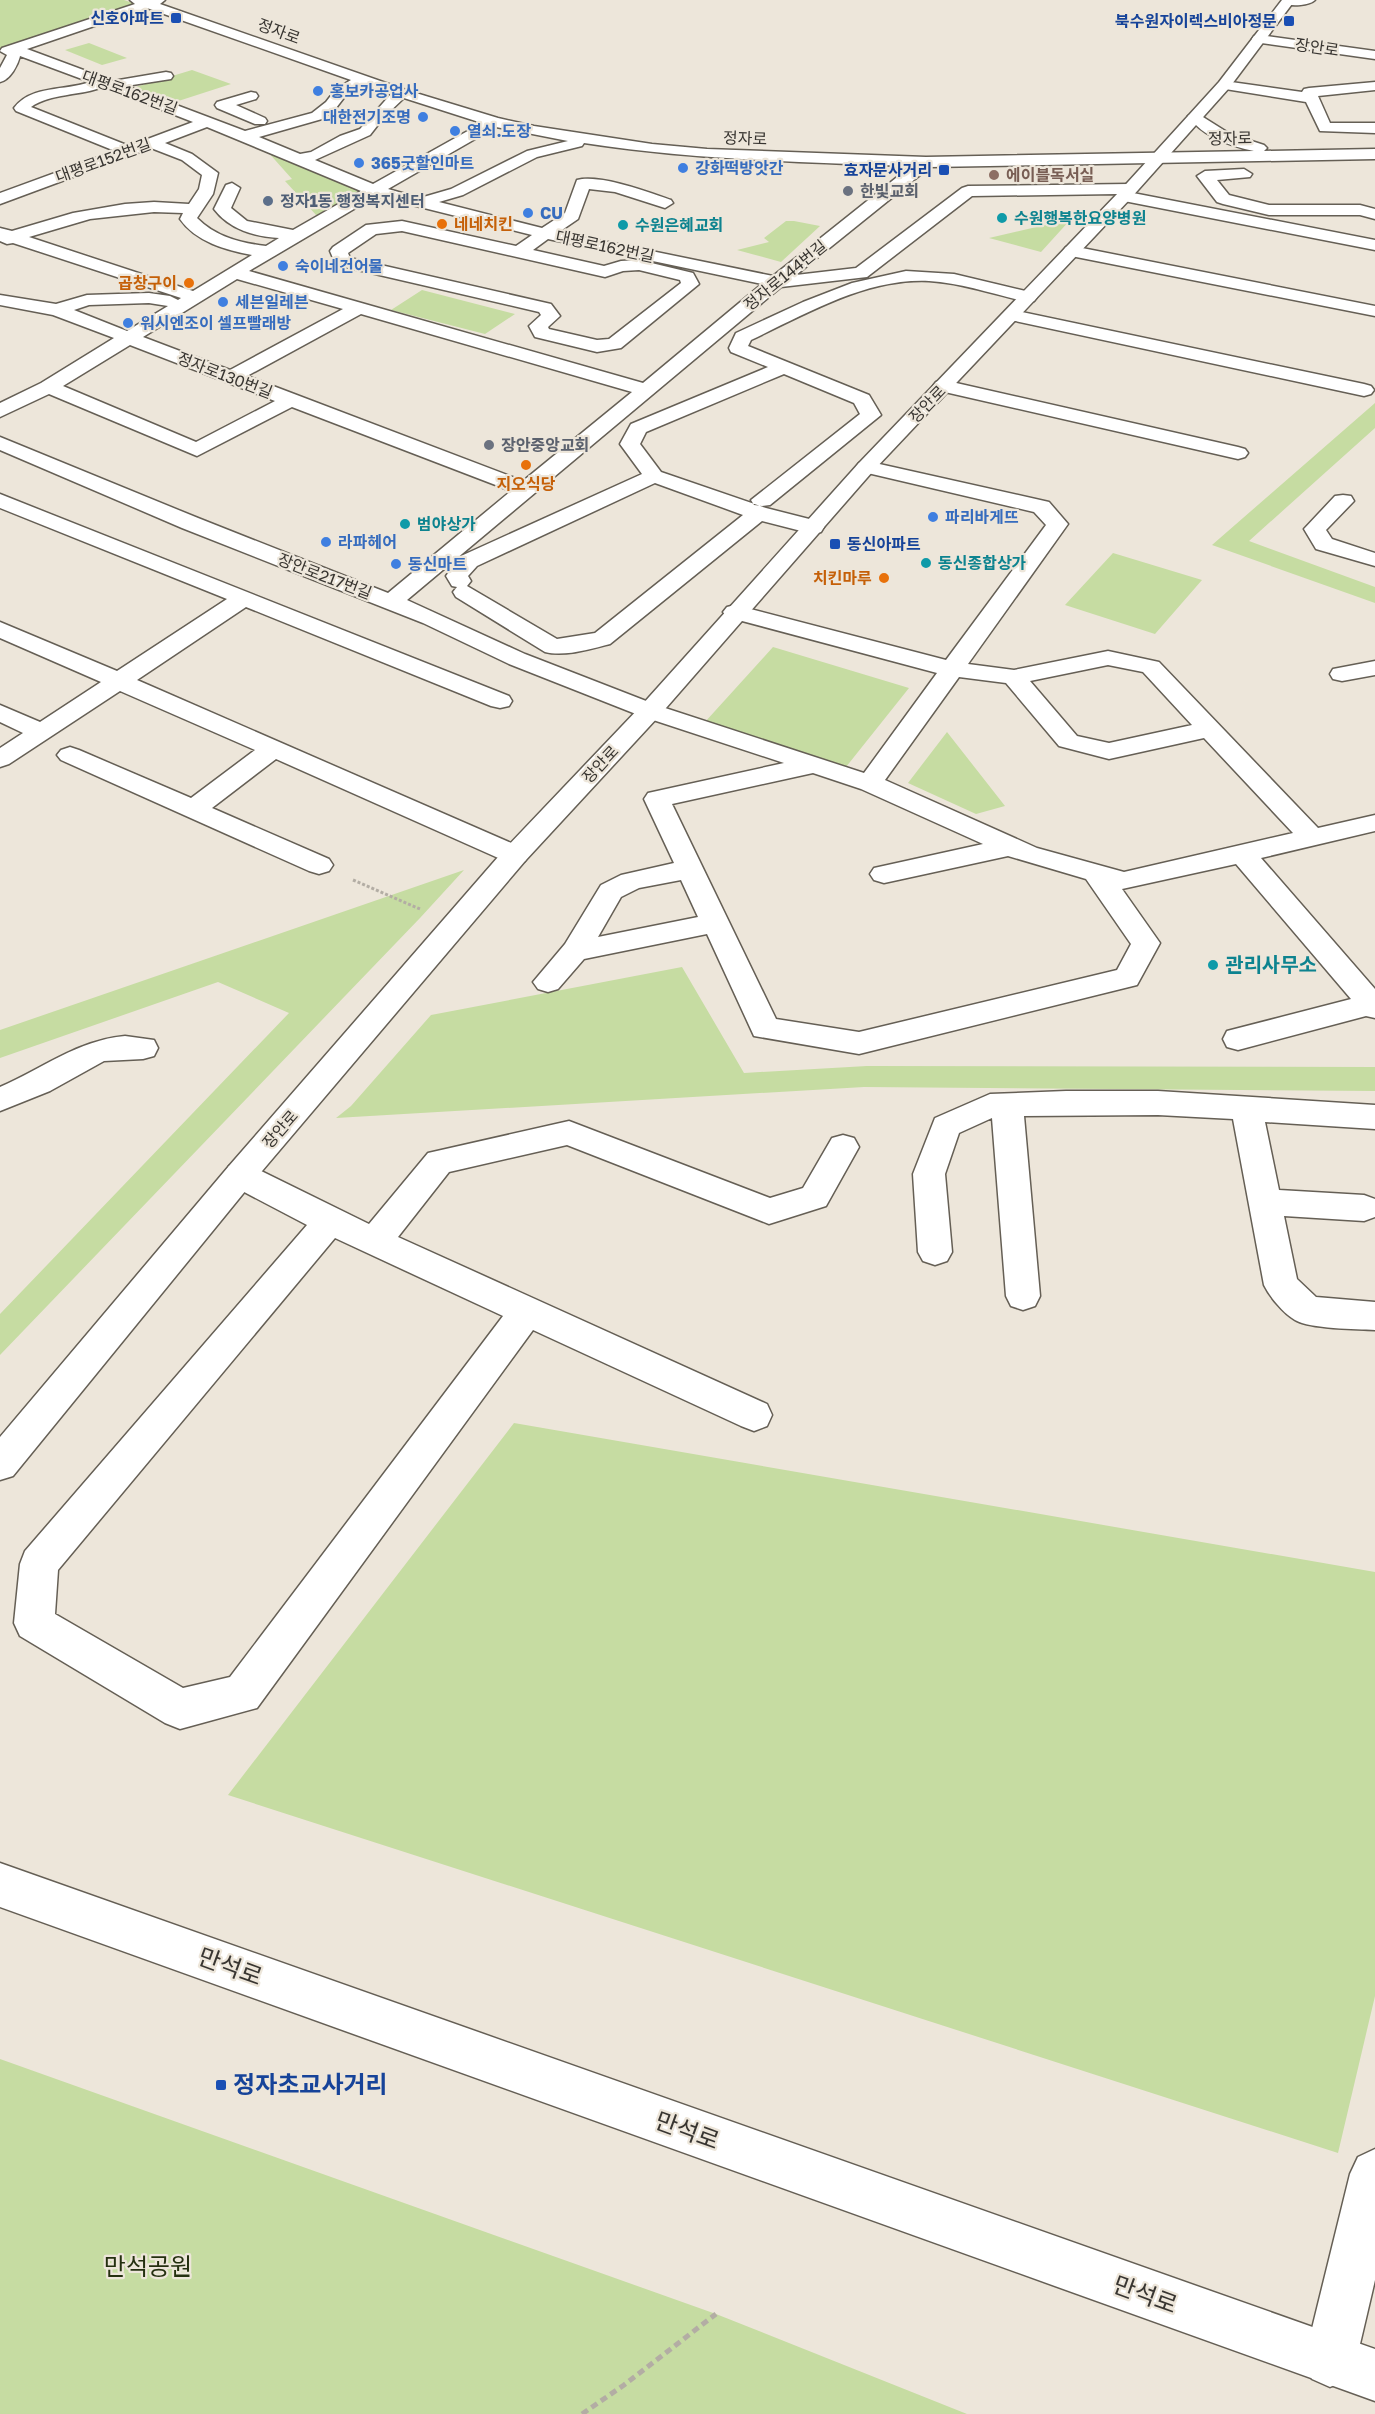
<svg xmlns="http://www.w3.org/2000/svg" width="1375" height="2414" viewBox="0 0 1375 2414" font-family="'Golos Text','Noto Sans KR',sans-serif">
	<rect width="100%" height="100%" fill="#ede6da"/>
	<!-- green -->
	<path fill="#c6dca2" d="M0,0H124L139,5L0,51Z
		M89,43L127,58L102,65L65,50Z
		M192,70L231,84L166,105L126,90Z
		M267,151L358,191L317,216L285,181L292,179Z
		M1071,219L1041,252L989,238Z
		M786,221H794L820,226L781,262L737,250L769,242L764,238Z
		M422,290L515,314L485,334L391,310Z
		M1375,403V428L1249,541L1375,587V603L1212,545Z
		M1113,553L1202,580L1155,634L1065,605Z
		M773,647L909,688L846,767L705,722Z
		M947,732L1005,806L976,814L908,783Z
		M464,870L420,918L0,1355V1314L289,1013L218,982L0,1058V1030Z
		M682,967L744,1073L867,1066L1375,1067V1091L864,1087L336,1118L351,1106L431,1015Z
		M514,1423L1375,1572V1996L1338,2153L228,1795Z
		M0,2059L716,2314L967,2414H0Z"/>
	<g fill="none" stroke-linecap="round" stroke-linejoin="round">
		<defs>
			<path id="minor" d="M130,0H165L160,4L406,90L498,118L534,126L652,144L707,149L926,157L1254,151C1230,146 1203,137 1188,116L1195,112L1230,134L1264,145L1267,148L1264,151L1375,149V159L930,167L796,275L856,268L962,188L968,186L1129,184L1137,189L1133,193L1375,240V250L1124,201L1118,199L1117,194L972,196L867,277L781,287L407,600L525,654L659,706L864,773L937,673L727,617L723,612L727,607L735,605L946,660L1046,525L1034,512L859,471L856,467L859,463L866,461L1049,502L1068,524L968,664L1014,670L1108,651L1159,662L1318,828L1375,815V831L1261,858L1375,989V1018L1366,1016L1238,1050L1227,1047L1223,1039L1227,1031L1351,999L1236,864L1122,889L1160,943L1137,985L859,1054L754,1036L707,934L584,959L558,989L548,992L538,989L533,982L565,944L601,885L621,875L674,863L644,799L648,793L784,763L641,716L509,664L423,623L182,528L0,450V437L198,518L388,593L511,491L292,407L197,456L49,394L0,417V403L41,383L114,338L53,315L0,305V295L56,304L87,295L149,293L170,296L178,300L181,298L13,243L7,244L0,241V228L12,231L73,213L125,204L154,202L189,204L199,189L202,175L182,160L151,148L0,204V193L115,151L16,111L14,108C31,85 65,91 90,82L20,56C18,65 10,80 0,82V68L7,55L0,51L2,48L135,4ZM147,8L351,80L336,89L326,102L312,113L245,131L126,86L171,79L173,76L171,73L166,72L113,81L27,49ZM364,85L391,94L360,129L340,136L311,152L300,154L259,137L322,119L336,108L346,95ZM103,87L193,122L129,146L31,107C51,93 80,96 103,87ZM404,98L482,123L373,184L315,160L370,135L384,117ZM207,127L361,191L293,230L247,221L231,208L240,188L232,183L226,185L214,209C229,229 255,237 279,238L266,246C240,243 216,237 197,218L213,194L218,173L192,154L165,143ZM496,127L568,141L527,151L451,189L420,198L388,189ZM584,143C694,160 801,162 911,166L773,276L559,232L578,219L589,189L615,192L665,208L673,203L671,200C648,192 600,174 577,180L565,213L542,228L439,202L463,195L537,157L582,146ZM376,196L532,235L516,246L402,221L366,225L333,247L330,251L336,265L539,312L541,315L529,326L535,337L597,352L621,348L699,284L693,273L639,260L621,261L604,266L533,250L548,239L762,284L643,383L249,271ZM154,212L183,213L180,219C196,242 226,250 252,255L193,291L29,237L90,219ZM402,231L605,277L623,271L639,270L680,280L681,283L609,339L597,340L549,329L548,327L560,316L551,304L350,258L348,253L376,234ZM237,279L343,309L230,370L143,337ZM149,303L168,306L127,331L74,310L89,305ZM361,314L632,392L523,481L247,376ZM130,345L275,401L196,442L63,386ZM1108,665L1143,672L1192,725L1109,743L1077,736L1030,681ZM959,677L1006,683L1059,746L1109,759L1204,738L1293,833L1124,872L1037,848L885,780ZM813,773L861,789L983,844L874,868L870,874L874,880L884,883L1008,856L1086,879L1131,944L1117,970L859,1032L776,1019L672,804ZM681,880L698,917L598,937L621,897L639,888Z
				M1282,0H1315C1309,6 1292,6 1283,4Z
				M1259,35L1375,51V59L1254,42L1252,39L1254,36Z
				M1224,81L1302,92L1304,89L1309,88L1375,82V90L1318,96L1330,123H1375V133L1320,131L1306,102L1219,88L1217,85Z
				M251,92L256,93L258,96L256,99L236,105L265,118L267,121L265,124H255L217,108L215,105L217,102Z
				M1244,169L1252,174L1250,177L1217,180L1229,195L1269,205H1360L1375,209V219L1360,215H1269L1223,204L1217,202L1197,176L1205,171Z
				M1072,246L1375,306V316L1066,255L1063,251L1066,247Z
				M906,271L954,274L1034,293L1037,297L1034,301L1028,302C996,295 962,283 929,281C866,278 806,314 751,340L748,346L869,395L881,415L770,505L762,506L754,505L751,500L860,414L854,403L784,374L646,432L640,444L661,472L766,508L821,522L824,527L821,532L813,534L762,521L610,644C591,649 564,657 545,652L456,597L453,592L457,587L452,586L446,576L461,556L642,474L620,444L631,424L768,367L731,352L729,348L736,333L803,302L852,283ZM655,483L743,515L595,633L557,639L467,586L471,581L468,576L477,566Z
				M1012,310L1364,384L1371,386L1374,390L1371,394L1364,396L1006,319L1003,315L1006,311Z
				M943,380L1238,447L1245,449L1248,453L1245,457L1238,459L936,390L933,386L936,382Z
				M0,494L509,696L512,701L509,706L500,708L491,706L246,607L137,680L525,849L529,855L525,861L515,864L505,861L276,759L212,808L329,859L333,865L329,871L319,874L309,871L61,760L57,755L61,750L70,747L79,750L191,798L255,750L120,691L9,764L0,767V748L23,733L0,722V705L40,722L101,682L0,638V622L117,671L227,599L0,508Z
				M1343,495L1351,496L1354,501L1326,530L1332,539L1375,553V566L1316,549L1304,529L1335,496Z
				M1375,661V675L1342,681L1333,679L1330,674L1333,669Z
				M125,1036L154,1040L158,1048L154,1056L143,1059L104,1061L50,1091L0,1111V1087C42,1069 78,1040 125,1036Z
				M1066,1091H1158L1375,1105V1129L1265,1122L1279,1190L1364,1195L1375,1199V1217L1364,1221L1284,1216L1297,1279L1316,1297L1375,1302V1330C1356,1329 1310,1329 1295,1320C1283,1313 1270,1297 1264,1285L1233,1119L1158,1115L1024,1116L1040,1296L1035,1306L1023,1310L1011,1306L1006,1296L992,1118L959,1133L945,1174L952,1252L947,1261L935,1265L923,1261L918,1252L913,1174L935,1118L990,1094Z
				M569,1121L770,1198L803,1188L832,1138L843,1135L854,1138L859,1147L826,1206L769,1224L567,1145L449,1172L398,1237L767,1404L772,1415L767,1426L754,1431L741,1426L533,1330L257,1708L180,1729L165,1723L20,1636L14,1623L20,1564L25,1551L307,1225L229,1184L224,1175L229,1166L240,1163L251,1166L369,1224L428,1153ZM335,1238L503,1316L230,1677L183,1688L55,1614L58,1570Z
				M1375,2149V2280L1356,2361L1348,2379L1330,2387L1312,2379L1304,2361L1350,2174L1358,2157Z"/>
			<path id="major" d="M1282,0H1295L1229,88L1130,199L873,471L659,716L525,861L251,1184L13,1476L0,1480V1437L229,1166L505,849L641,706L859,463L1118,193L1219,82Z
				M0,1863L1375,2349V2401L0,1907Z"/>
		</defs>
		<!-- minor casing -->
		<use href="#minor" stroke="#655f55" stroke-width="3"/>
		<!-- major casing -->
		<use href="#major" stroke="#655f55" stroke-width="3"/>
		<!-- path-far1 -->
		<path stroke="#b3ada4" stroke-width="3" stroke-dasharray="3 2" stroke-linecap="butt" d="M353,880L420,909"/>
		<!-- path -->
		<path stroke="#b3ada4" stroke-width="5" stroke-dasharray="7 4.5" stroke-linecap="butt" d="M582,2414L624,2385L716,2314"/>
		<!-- minor -->
		<use href="#minor" fill="#fff" fill-rule="evenodd"/>
		<!-- major -->
		<use href="#major" fill="#fff" fill-rule="evenodd"/>
	</g>
	<!-- markers -->
	<g fill="#1a4fb4" stroke="#ede6da" stroke-width="2">
		<rect x="170" y="12" width="12" height="12" rx="3"/>
		<rect x="1283" y="15" width="12" height="12" rx="3"/>
		<rect x="938" y="164" width="12" height="12" rx="3"/>
		<rect x="829" y="538" width="12" height="12" rx="3"/>
		<rect x="215" y="2079" width="12" height="12" rx="3"/>
	</g>
	<g fill="#3f7fe0" stroke="#ede6da" stroke-width="2">
		<circle cx="318" cy="91" r="6"/>
		<circle cx="423" cy="117" r="6"/>
		<circle cx="455" cy="131" r="6"/>
		<circle cx="359" cy="163" r="6"/>
		<circle cx="683" cy="168" r="6"/>
		<circle cx="528" cy="213" r="6"/>
		<circle cx="283" cy="266" r="6"/>
		<circle cx="223" cy="302" r="6"/>
		<circle cx="128" cy="323" r="6"/>
		<circle cx="933" cy="517" r="6"/>
		<circle cx="326" cy="542" r="6"/>
		<circle cx="396" cy="564" r="6"/>
	</g>
	<circle fill="#8d6e63" stroke="#ede6da" stroke-width="2" cx="994" cy="175" r="6"/>
	<g fill="#6b7280" stroke="#ede6da" stroke-width="2">
		<circle cx="848" cy="191" r="6"/>
		<circle cx="489" cy="445" r="6"/>
	</g>
	<circle fill="#5c6f8a" stroke="#ede6da" stroke-width="2" cx="268" cy="201" r="6"/>
	<g fill="#0f9aa8" stroke="#ede6da" stroke-width="2">
		<circle cx="1002" cy="218" r="6"/>
		<circle cx="623" cy="225" r="6"/>
		<circle cx="405" cy="524" r="6"/>
		<circle cx="926" cy="563" r="6"/>
		<circle cx="1213" cy="965" r="6"/>
	</g>
	<g fill="#e8710a" stroke="#ede6da" stroke-width="2">
		<circle cx="442" cy="224" r="6"/>
		<circle cx="189" cy="283" r="6"/>
		<circle cx="526" cy="465" r="6"/>
		<circle cx="884" cy="578" r="6"/>
	</g>
	<g text-anchor="middle" stroke-width="4.5" stroke-linejoin="round" paint-order="stroke">
		<!-- far-transit labels -->
		<g font-size="16" font-weight="bold" fill="#164399" stroke="#ede6da" text-anchor="end">
			<text x="164" y="24">신호아파트</text>
			<text x="1277" y="27">북수원자이렉스비아정문</text>
			<text x="932" y="176">효자문사거리</text>
			<text x="847" y="550" text-anchor="start">동신아파트</text>
		</g>
		<!-- far-street labels -->
		<g font-size="16" fill="#383531" stroke="#ede6da">
			<text transform="translate(279 31) rotate(20)" y="6">정자로</text>
			<text transform="translate(1317 47) rotate(8)" y="6">장안로</text>
			<text transform="translate(130 92) rotate(20)" y="6">대평로162번길</text>
			<text transform="translate(745 138) rotate(2)" y="6">정자로</text>
			<text transform="translate(1230 138) rotate(-1)" y="6">정자로</text>
			<text transform="translate(103 160) rotate(-20)" y="6">대평로152번길</text>
			<text transform="translate(605 246) rotate(12)" y="6">대평로162번길</text>
			<text transform="translate(785 275) rotate(-39)" y="6">정자로144번길</text>
			<text transform="translate(225 375) rotate(21)" y="6">정자로130번길</text>
			<text transform="translate(927 404) rotate(-46)" y="6">장안로</text>
			<text transform="translate(325 576) rotate(21)" y="6">장안로217번길</text>
			<text transform="translate(600 764) rotate(-47)" y="6">장안로</text>
			<text transform="translate(280 1129) rotate(-49)" y="6">장안로</text>
		</g>
		<!-- far-shop labels -->
		<g font-size="16" font-weight="bold" fill="#366cbe" stroke="#ede6da" text-anchor="start">
			<text x="330" y="97">홍보카공업사</text>
			<text x="411" y="123" text-anchor="end">대한전기조명</text>
			<text x="467" y="137">열쇠.도장</text>
			<text x="371" y="169">365굿할인마트</text>
			<text x="695" y="174">강화떡방앗간</text>
			<text x="540" y="219">CU</text>
			<text x="295" y="272">숙이네건어물</text>
			<text x="235" y="308">세븐일레븐</text>
			<text x="140" y="329">워시엔조이 셀프빨래방</text>
			<text x="945" y="523">파리바게뜨</text>
			<text x="338" y="548">라파헤어</text>
			<text x="408" y="570">동신마트</text>
		</g>
		<!-- far-education labels -->
		<g font-size="16" font-weight="bold" fill="#785e54" stroke="#ede6da" text-anchor="start">
			<text x="1006" y="181">에이블독서실</text>
		</g>
		<!-- far-worship labels -->
		<g font-size="16" font-weight="bold" fill="#5b616d" stroke="#ede6da" text-anchor="start">
			<text x="860" y="197">한빛교회</text>
			<text x="501" y="451">장안중앙교회</text>
		</g>
		<!-- far-service labels -->
		<g font-size="16" font-weight="bold" fill="#4e5e75" stroke="#ede6da" text-anchor="start">
			<text x="280" y="207">정자1동 행정복지센터</text>
		</g>
		<!-- far-culture labels -->
		<g font-size="16" font-weight="bold" fill="#0d838f" stroke="#ede6da" text-anchor="start">
			<text x="1014" y="224">수원행복한요양병원</text>
			<text x="635" y="231">수원은혜교회</text>
			<text x="417" y="530">범야상가</text>
			<text x="938" y="569">동신종합상가</text>
		</g>
		<!-- far-food labels -->
		<g font-size="16" font-weight="bold" fill="#c56008" stroke="#ede6da" text-anchor="end">
			<text x="454" y="230" text-anchor="start">네네치킨</text>
			<text x="177" y="289">곱창구이</text>
			<text x="526" y="490" text-anchor="middle">지오식당</text>
			<text x="872" y="584">치킨마루</text>
		</g>
		<!-- culture labels -->
		<g font-size="20" font-weight="bold" fill="#0d838f" stroke="#ede6da" text-anchor="start">
			<text x="1225" y="972">관리사무소</text>
		</g>
		<!-- near-street labels -->
		<g font-size="24" fill="#383531" stroke="#ede6da">
			<text transform="translate(230 1967) rotate(20)" y="8">만석로</text>
			<text transform="translate(687 2131) rotate(20)" y="8">만석로</text>
			<text transform="translate(1145 2295) rotate(20)" y="8">만석로</text>
		</g>
		<!-- near-transit labels -->
		<g font-size="24" font-weight="bold" fill="#164399" stroke="#ede6da" text-anchor="start">
			<text x="233" y="2093">정자초교사거리</text>
		</g>
		<!-- near-park labels -->
		<g font-size="24" fill="#253010" stroke="#ede6da">
			<text x="148" y="2275">만석공원</text>
		</g>
	</g>
</svg>
